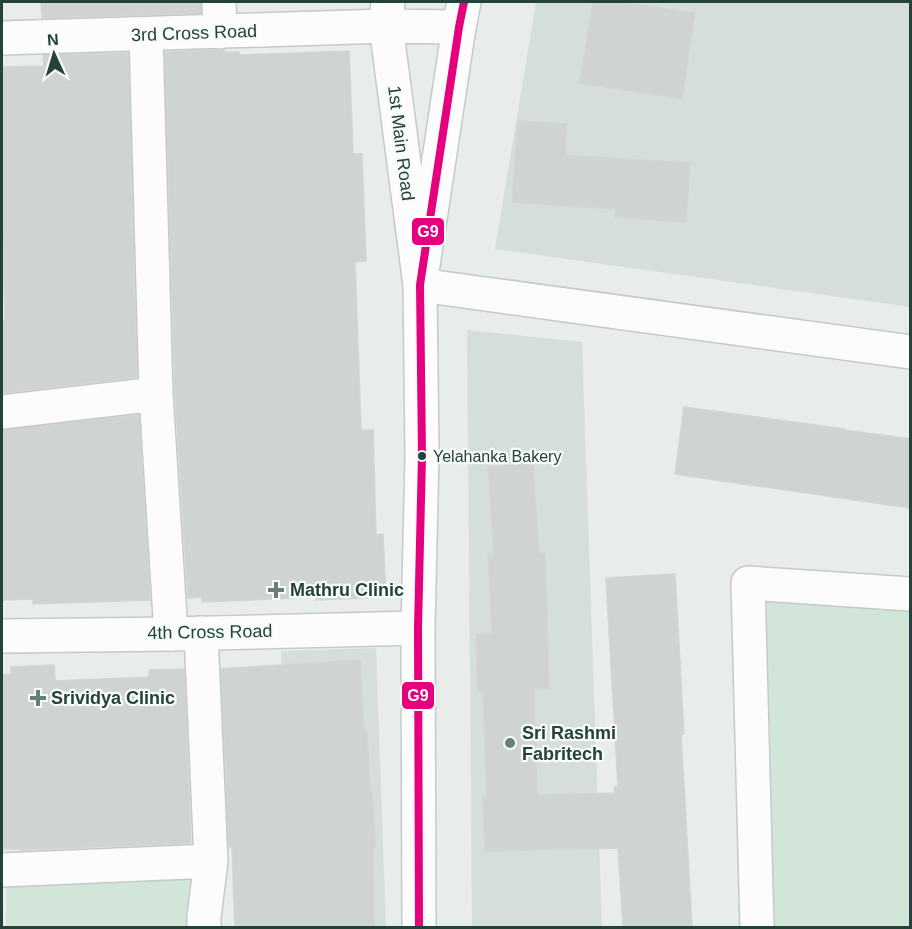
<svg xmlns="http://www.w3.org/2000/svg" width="912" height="929" viewBox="0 0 912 929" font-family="Helvetica,sans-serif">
	<rect width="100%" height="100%" fill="#e8edeb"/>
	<!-- built -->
	<path fill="#d6dedb" d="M536,2H910V307L495,249Z
		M467,330L582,342L602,927H472Z
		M376,648L386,927H289L281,651Z"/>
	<!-- green -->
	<path fill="#d1e6d8" d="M748,583L910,594V927H757Z
		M196,868L197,927L6,928L7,875Z"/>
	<!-- building -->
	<path fill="#cfd4d2" stroke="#d1d6d4" stroke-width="1.5" d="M41,2H200L201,13L42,18Z
		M593,2H621L695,13L682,99L580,83Z
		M217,50H224V52H239V55L349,51L353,154H362L366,261L355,262L361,430H373L376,535L383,534L386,597L316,600V597L202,602V597L188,598L175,393L165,52Z
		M128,53L137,377L2,393V320H5L2,209V67L44,66L43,55Z
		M518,121L567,124L565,155L690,163L686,222L615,217L616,209L512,202Z
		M684,407L844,429V430L910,439V508L675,474Z
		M139,415L150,600L33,604V599L2,600V430Z
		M533,464L539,553H545L549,689H534L537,795L615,793L614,787H618L606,578L675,574L684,734H681L692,927H623L618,848L485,851L483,797H487L483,691H478L476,634H492L488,555H494L488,467Z
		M360,660L364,732H367L370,792H372L376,847H373L374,927H235L232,847H229L221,669Z
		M54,665L55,681L149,677V670L184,669L191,843L21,850V849H2V675L11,674V667Z"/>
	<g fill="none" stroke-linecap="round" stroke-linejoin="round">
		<defs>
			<path id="minor" d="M219,2L220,32
				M388,2L386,26L420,285L910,352
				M146,35L156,394L171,634
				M2,38L386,26L459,27
				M2,412L156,394
				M201,633L211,861L204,917V928
				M2,870L211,861
				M757,928L748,583L910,594"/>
			<path id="tertiary" d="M2,636L171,634L418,628"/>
			<path id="secondary" d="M419,928L418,628L422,456L420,285L459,27L464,2"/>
		</defs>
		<!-- minor casing -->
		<use href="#minor" stroke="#c5cac8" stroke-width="36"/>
		<!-- tertiary casing -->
		<use href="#tertiary" stroke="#c5cac8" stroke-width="36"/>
		<!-- secondary casing -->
		<use href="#secondary" stroke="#c3cbc8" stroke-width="36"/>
		<!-- minor -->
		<use href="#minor" stroke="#fcfcfc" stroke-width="33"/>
		<!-- tertiary -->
		<use href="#tertiary" stroke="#fcfcfc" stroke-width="33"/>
		<!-- secondary -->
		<use href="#secondary" stroke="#fcfcfc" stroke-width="33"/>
		<defs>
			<path id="bus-1" d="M419,928L418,628L422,456L420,285L459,27L464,2"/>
		</defs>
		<!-- bus-1 casing -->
		<use href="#bus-1" stroke="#f7fbf9" stroke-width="12"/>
		<!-- bus-1 -->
		<use href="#bus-1" stroke="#e5007d" stroke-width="8"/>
	</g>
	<!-- markers -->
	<circle fill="#24423a" stroke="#f7fbf9" stroke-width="2" cx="422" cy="456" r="5"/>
	<g fill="#697e78" stroke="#f7fbf9" stroke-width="2">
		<path d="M273 581h6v6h6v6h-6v6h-6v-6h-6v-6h6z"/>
		<path d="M35 689h6v6h6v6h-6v6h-6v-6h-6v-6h6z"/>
		<circle cx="510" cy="743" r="6"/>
	</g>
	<g text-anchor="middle" stroke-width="4.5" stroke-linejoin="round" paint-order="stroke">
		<!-- bus labels -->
		<g font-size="16" fill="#24423a" stroke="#f7fbf9" text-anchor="start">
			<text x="433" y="462">Yelahanka Bakery</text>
		</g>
		<!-- street labels -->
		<g font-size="18" fill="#24423a" stroke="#f7fbf9">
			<text transform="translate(194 33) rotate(-2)" y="6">3rd Cross Road</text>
			<text transform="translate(401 143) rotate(83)" y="6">1st Main Road</text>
			<text transform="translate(210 632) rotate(-1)" y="6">4th Cross Road</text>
		</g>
		<!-- poi labels -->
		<g font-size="18" font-weight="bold" fill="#24423a" stroke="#f7fbf9" text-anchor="start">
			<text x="290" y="596">Mathru Clinic</text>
			<text x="51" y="704">Srividya Clinic</text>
			<text x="522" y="739">Sri Rashmi<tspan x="522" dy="21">Fabritech</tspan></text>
		</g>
	</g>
	<g stroke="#f7fbf9" stroke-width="2">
		<rect x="411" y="217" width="34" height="29" rx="6" fill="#e5007d"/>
		<rect x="401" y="681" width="34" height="29" rx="6" fill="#e5007d"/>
	</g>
	<g font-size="16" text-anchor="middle" font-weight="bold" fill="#fff">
		<text x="428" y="237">G9</text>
		<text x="418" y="701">G9</text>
	</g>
	<!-- border -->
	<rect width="912" height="929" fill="none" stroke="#24423a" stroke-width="6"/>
	<!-- north arrow -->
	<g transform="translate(54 54) rotate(356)" stroke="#f7fbf9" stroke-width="4.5" paint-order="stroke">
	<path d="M0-4.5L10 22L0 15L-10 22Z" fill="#24423a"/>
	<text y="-9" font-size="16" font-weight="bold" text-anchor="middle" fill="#24423a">N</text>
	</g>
</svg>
